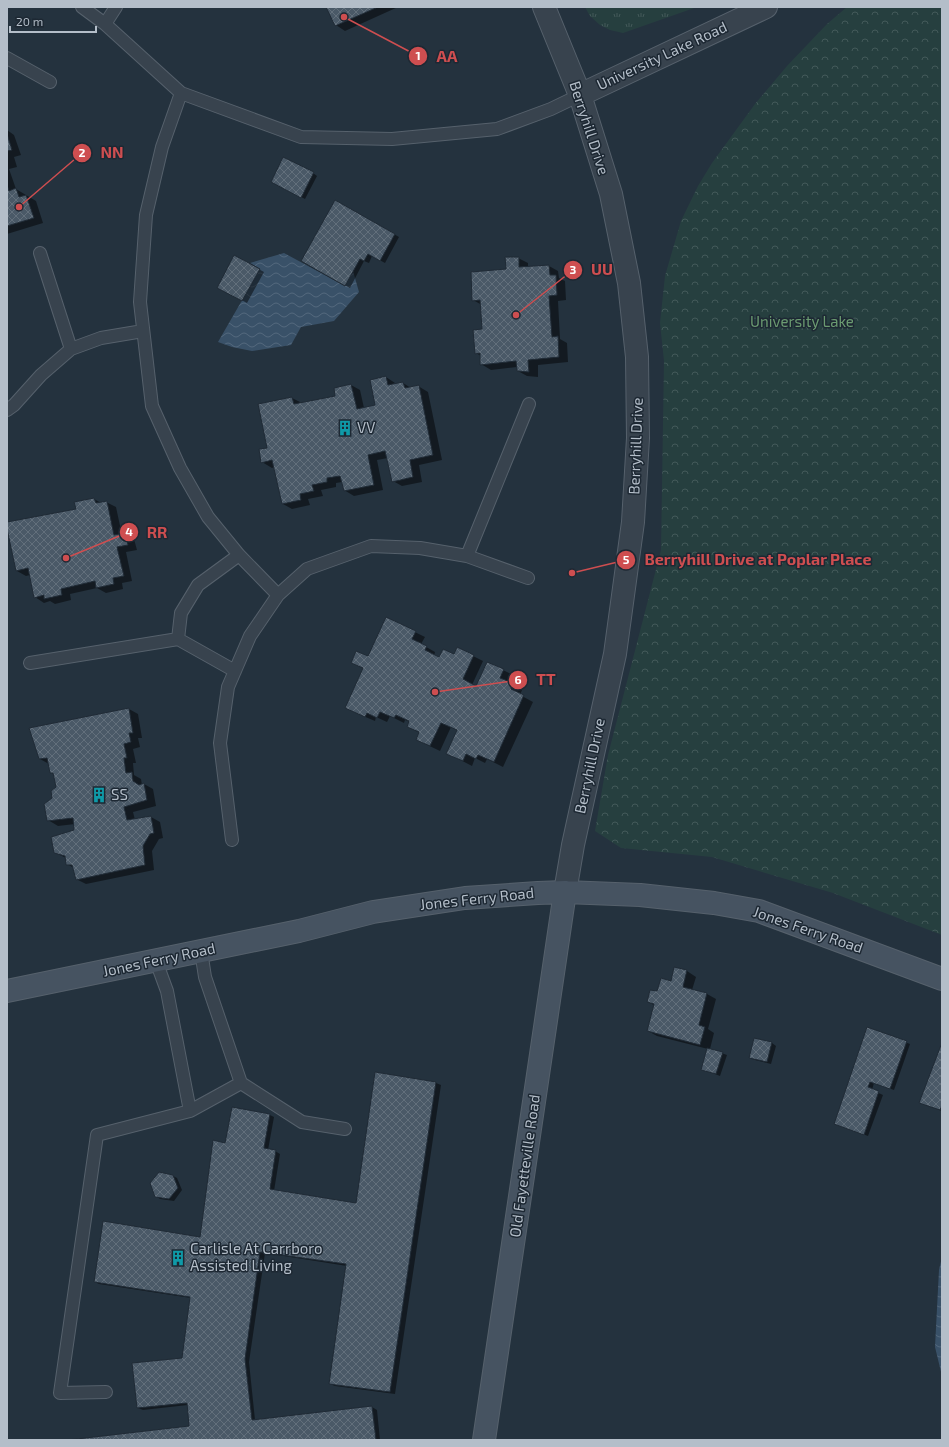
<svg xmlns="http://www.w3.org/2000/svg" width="949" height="1447" viewBox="0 0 949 1447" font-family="'Exo 2',sans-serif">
	<defs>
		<pattern id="grass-tufts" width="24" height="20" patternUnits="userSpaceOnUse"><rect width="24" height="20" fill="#263f3f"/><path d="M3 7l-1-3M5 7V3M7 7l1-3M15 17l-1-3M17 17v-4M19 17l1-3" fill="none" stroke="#435959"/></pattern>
		<pattern id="forest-crowns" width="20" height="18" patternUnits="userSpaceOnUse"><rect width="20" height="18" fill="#263f3f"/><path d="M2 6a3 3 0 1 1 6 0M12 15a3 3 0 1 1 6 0" fill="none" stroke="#435959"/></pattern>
		<pattern id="water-waves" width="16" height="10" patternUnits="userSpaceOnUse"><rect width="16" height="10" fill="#395168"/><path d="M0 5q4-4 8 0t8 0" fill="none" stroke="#53687c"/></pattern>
		<pattern id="building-cross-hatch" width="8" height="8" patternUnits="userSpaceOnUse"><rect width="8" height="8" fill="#4a5967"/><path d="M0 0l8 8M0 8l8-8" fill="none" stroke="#626f7b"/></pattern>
	</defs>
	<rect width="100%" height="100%" fill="#24323e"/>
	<!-- grass -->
	<path fill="url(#grass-tufts)" d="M585,7H697L623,33L610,30L600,25L590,16Z"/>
	<!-- forest -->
	<path fill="url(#forest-crowns)" d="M847,7H942V935L833,893L712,857L621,848L595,831L608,755L661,550L664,361L660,323L665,276L681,221L698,186L712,163L755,104L787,66L827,24Z"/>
	<!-- water -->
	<path fill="url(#water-waves)" d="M284,253L345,286L353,271L359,292L334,321L301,327L291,345L252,351L232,347L218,342L260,269L250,263Z
		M942,1257V1376L935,1347L939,1270Z"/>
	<!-- shadow -->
	<path fill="#0007" d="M327,7H398L345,31L336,25Z
		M7,130L14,135L21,155L14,157L17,167L9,169L16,189L36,201L43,223L7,234Z
		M313,173L317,176L305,199L276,184Z
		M336,201L399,237L385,263L372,256L369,263L364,261L350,288L302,261Z
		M235,256L264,272L247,303L218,287Z
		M518,258L528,263V268L549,266L558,271L559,278L565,281L566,300L558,301L560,339L567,343L568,362L538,365V377L527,376L518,371L517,367L491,370L481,364V356L476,353L483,330L482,305L473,300L508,270Z
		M386,377L395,383L396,384L403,383L411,388L418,386L428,392L442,460L419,465L422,482L402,486L393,481L388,458L377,460L383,490L354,496L344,490L342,482L336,483V487L321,490L323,496L308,499L310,505L292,509L283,504L275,467L272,468L262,462L268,449L259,405L292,398L302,403L337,396L351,385L360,390L364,408L376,405Z
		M94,499L101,503L106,502L116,507L122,535L125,534L134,539L137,550L126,552L132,581L122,583L123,589L106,593L97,588L70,594L71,600L55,604L50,601L44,603L35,597L30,575L26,576L17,571L7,523L77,510L75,503Z
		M386,618L425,637L421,644L435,652L434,656L439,658L454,655L473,656L483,661L472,685L477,687L503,670L513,675L509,683L522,690L520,695L533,702L503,767L487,759L485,763L475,758L472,766L447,753L458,730L451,727L440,751L417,740L420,733L408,727L410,722L405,720L404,723L390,716L387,722L376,717L375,721L356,713L364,669L352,662L368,657Z
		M129,709L138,714L142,738H138L140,747L133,749L136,763H133L134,775L141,779L142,785L144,784L153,789L156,806L133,812L135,820L151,817L160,822L163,838L159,839L152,851L154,870L86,884L76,879L74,868L67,864L66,858L54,852L75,830V824L58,826L48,820L57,788L55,775L51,772L49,764L40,759Z
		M687,971L696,977L692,990L707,994L716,999L708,1029L714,1033L710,1049L727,1055L720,1076L702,1069L708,1049L657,1036L648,1031L654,1005L648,1002L658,993Z
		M868,1028L910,1044L894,1090L874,1083L872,1090L883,1095L868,1136L835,1124Z
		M772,1043L776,1046L771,1064L755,1060L750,1058Z
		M942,1047V1111L925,1105Z
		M376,1074L436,1083L441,1085L395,1394L335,1386L330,1384L347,1266L265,1253L249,1362L255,1420L372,1407L377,1410L380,1440H70L190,1427L188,1405L143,1410L138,1408L183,1359L191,1298L99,1284L95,1282L201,1238L226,1144L270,1115L274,1117L268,1150L275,1151L280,1154L274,1191L357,1204Z
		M173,1176L177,1178L182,1190L174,1201L160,1199L156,1196Z"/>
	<!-- building -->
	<path fill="url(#building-cross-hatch)" stroke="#1f2a35" d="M326,7H378L335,26Z
		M7,134L12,150L7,151Z
		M283,157L314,172L301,198L271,182Z
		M7,185L9,191L16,188L19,197L26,195L34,218L7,226Z
		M335,200L395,234L380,261L368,254L364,261L360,259L345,286L301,261Z
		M234,255L260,269L242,301L217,288Z
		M505,257H519V267L549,265L550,275H556L557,295L549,296L552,337L558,336L559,357L528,360L529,372L517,371L516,361L480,365V353L475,354L473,330L482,329L480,300L472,301L471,272L506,269Z
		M386,376L388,385L403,382L405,388L419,385L433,455L410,460L413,477L392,482L385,451L368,455L374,485L344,491L340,476L327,478V482L312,485L314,491L300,494L301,500L282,504L272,460L261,463L259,449L267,448L258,404L292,397L294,404L335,396L334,388L351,384L357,409L375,405L370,380Z
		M94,498L96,503L107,501L114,535L125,533L128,545L117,547L124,576L113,578L114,584L96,588L95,581L61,589L62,595L44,599V595L34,598L28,568L16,571L7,529V522L76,509L74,502Z
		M386,617L416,631L412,639L427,646L425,650L439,657L443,649L454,654L457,647L474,655L463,679L476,686L487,662L504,669L500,678L513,683L511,689L524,695L494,762L478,755L476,759L466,754L463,761L446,754L457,730L441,723L430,746L416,740L419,732L407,727L409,721L398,716L396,715L394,718L380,712L377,718L367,713L365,717L345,708L363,668L351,663L356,651L368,656Z
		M129,708L133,733H129L131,742L124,744L127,758H124L126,773L132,772L133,781L139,785L144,783L147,800L124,807L127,820L151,816L154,833L150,834L143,846L145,865L76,880L72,865H66L65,856L54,853L51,837L74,830L73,818L47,821L44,804L52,798L51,791L56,787L53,773H50L47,758L39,759L29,728Z
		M674,967L687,970L683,987L707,993L699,1025L705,1027L700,1045L647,1031L654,1004L647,1002L650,990L657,991L661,978L671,981Z
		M867,1027L907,1041L890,1089L870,1082L868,1087L879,1091L864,1135L834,1124Z
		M754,1038L772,1042L767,1062L749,1058Z
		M941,1045L942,1046V1105L940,1110L919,1103Z
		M707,1048L723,1052L716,1074L701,1070Z
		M375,1072L436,1082L390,1392L329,1384L346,1264L260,1252L245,1359L252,1420L372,1406L376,1440H68L189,1426L187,1403L137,1408L132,1363L182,1358L190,1297L94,1282L103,1221L200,1237L213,1140L225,1143L232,1107L270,1114L264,1148L276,1150L270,1189L356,1203Z
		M159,1172L173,1175L178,1188L169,1199L155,1197L150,1183Z"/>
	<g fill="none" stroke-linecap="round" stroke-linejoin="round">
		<defs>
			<path id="lane" d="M82,7L105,24L181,93L301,137L392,139L497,129L551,109L580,95
				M105,24L116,7
				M7,58L50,82
				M181,93L162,147L146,215L140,302L152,406L180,468L208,517L239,555L278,595
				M40,253L71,349
				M7,410L14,405L41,375L71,349L101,338L143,331
				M467,556L529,404
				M178,639L181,613L198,585L239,555
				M30,663L178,639L235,671
				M232,840L220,743L228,687L250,636L278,595L307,569L371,546L420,548L467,556L528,578
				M201,951L205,977L241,1083
				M156,961L167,991L190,1111
				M106,1392L60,1393L97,1135L190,1111L241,1083L302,1122L345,1129"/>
			<path id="street" d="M544,7L580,95L611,194L629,283L637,357L638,438L633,522L615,654L573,845L565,892
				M580,95L766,7"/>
			<path id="secondary" d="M7,991L299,931L373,912L465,898L538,893L565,892L640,895L714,903L759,911L942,979
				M484,1440L565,892"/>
		</defs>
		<!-- lane casing -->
		<use href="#lane" stroke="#56616c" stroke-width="14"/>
		<!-- street casing -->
		<use href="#street" stroke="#56616c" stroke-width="24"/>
		<!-- secondary casing -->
		<use href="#secondary" stroke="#56616c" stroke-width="24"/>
		<!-- lane -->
		<use href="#lane" stroke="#38434e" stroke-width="12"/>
		<!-- street -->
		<use href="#street" stroke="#38434e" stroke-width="22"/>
		<!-- secondary -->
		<use href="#secondary" stroke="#465361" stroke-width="22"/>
	</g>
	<!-- icons -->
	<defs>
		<symbol id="building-bare" viewBox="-9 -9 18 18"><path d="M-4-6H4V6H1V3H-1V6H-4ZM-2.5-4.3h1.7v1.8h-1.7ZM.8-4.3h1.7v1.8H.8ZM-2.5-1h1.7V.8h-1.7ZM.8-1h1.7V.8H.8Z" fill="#0f9aa8" stroke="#1d2833" stroke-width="2.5" paint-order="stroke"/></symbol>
	</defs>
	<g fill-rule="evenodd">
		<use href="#building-bare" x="334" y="417" width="22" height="22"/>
		<use href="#building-bare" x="88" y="784" width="22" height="22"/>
		<use href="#building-bare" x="167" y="1247" width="22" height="22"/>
	</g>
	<g text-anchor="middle" stroke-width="3" stroke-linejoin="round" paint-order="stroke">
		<!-- street labels -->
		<g font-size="15" fill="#b4bec9" stroke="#1d2833">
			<text transform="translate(662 56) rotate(-25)" y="5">University Lake Road</text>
			<text transform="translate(589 128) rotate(72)" y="5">Berryhill Drive</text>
			<text transform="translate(636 446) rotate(-88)" y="5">Berryhill Drive</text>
			<text transform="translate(590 766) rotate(-78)" y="5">Berryhill Drive</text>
			<text transform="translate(477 899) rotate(-6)" y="5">Jones Ferry Road</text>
			<text transform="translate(808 930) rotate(19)" y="5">Jones Ferry Road</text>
			<text transform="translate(159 960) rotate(-12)" y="5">Jones Ferry Road</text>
			<text transform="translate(525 1166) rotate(-82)" y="5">Old Fayetteville Road</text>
		</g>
		<!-- park labels -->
		<g font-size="15" fill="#6b9b71" stroke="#1d2833">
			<text x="802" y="327">University Lake</text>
		</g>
		<!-- poi labels -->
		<g font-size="15" fill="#b4bec9" stroke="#1d2833" text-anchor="start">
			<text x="357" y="433">VV</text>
			<text x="111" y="800">SS</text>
			<text x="190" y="1254">Carlisle At Carrboro<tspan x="190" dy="17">Assisted Living</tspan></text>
		</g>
	</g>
	<!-- callouts -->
	<path fill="none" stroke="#ce4e50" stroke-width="1.5" d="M344 17L418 56M19 207L82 153M516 315L573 270M66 558L129 532M572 573L626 560M435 692L518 680"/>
	<g fill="#ce4e50" stroke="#1d2833" stroke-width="1.5">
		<circle cx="344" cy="17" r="4"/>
		<circle cx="19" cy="207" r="4"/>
		<circle cx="516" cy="315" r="4"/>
		<circle cx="66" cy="558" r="4"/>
		<circle cx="572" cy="573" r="4"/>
		<circle cx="435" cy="692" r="4"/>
		<circle cx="418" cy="56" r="10"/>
		<circle cx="82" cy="153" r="10"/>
		<circle cx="573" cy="270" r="10"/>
		<circle cx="129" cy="532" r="10"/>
		<circle cx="626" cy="560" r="10"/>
		<circle cx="518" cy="680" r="10"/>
	</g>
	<g font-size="12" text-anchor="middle" font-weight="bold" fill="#fff">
		<text x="418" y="60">1</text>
		<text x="82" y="157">2</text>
		<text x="573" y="274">3</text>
		<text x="129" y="536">4</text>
		<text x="626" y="564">5</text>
		<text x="518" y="684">6</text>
	</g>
	<g font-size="16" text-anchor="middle" font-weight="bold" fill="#ce4e50" stroke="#1d2833" stroke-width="3" stroke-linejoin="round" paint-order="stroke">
		<text x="447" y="62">AA</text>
		<text x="112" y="158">NN</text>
		<text x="602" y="275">UU</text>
		<text x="157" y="538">RR</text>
		<text x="758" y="565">Berryhill Drive at Poplar Place</text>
		<text x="546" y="685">TT</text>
	</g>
	<!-- border -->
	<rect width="949" height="1447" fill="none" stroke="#b4bec9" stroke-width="16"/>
	<!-- scale -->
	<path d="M10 26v6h86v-6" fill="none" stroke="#b4bec9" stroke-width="2"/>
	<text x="16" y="26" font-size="12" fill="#b4bec9" stroke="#1d2833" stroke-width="3" paint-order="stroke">20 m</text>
</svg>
